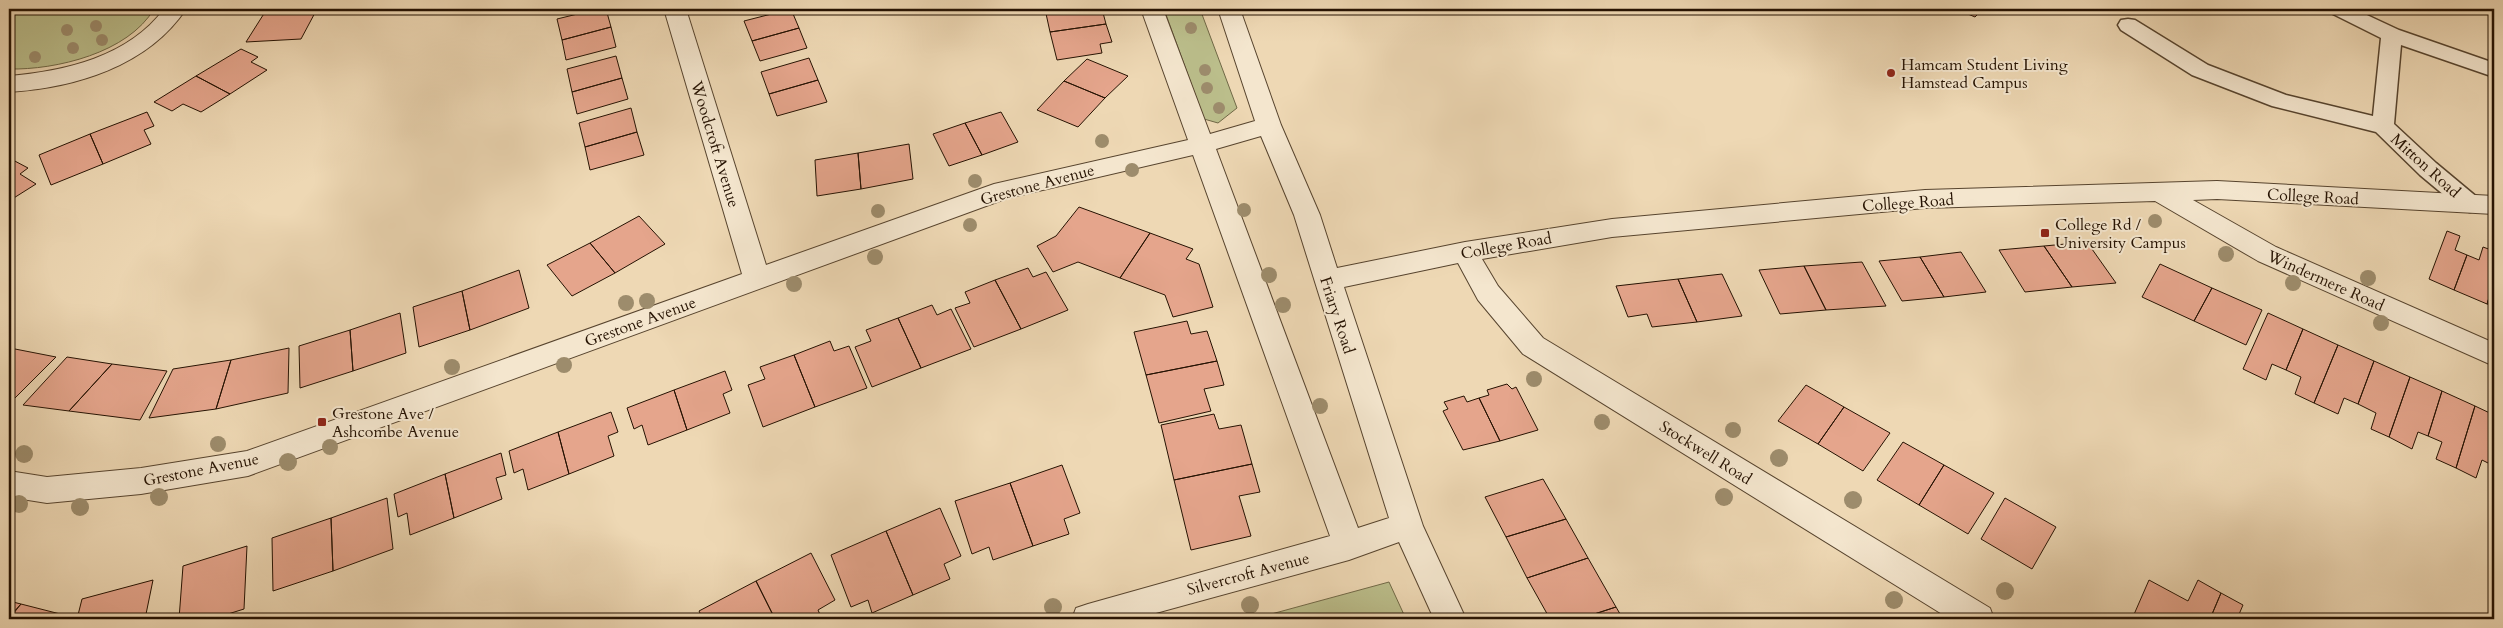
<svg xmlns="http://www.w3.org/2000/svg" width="2503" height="628" viewBox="0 0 2503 628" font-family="Cardo,serif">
	<rect width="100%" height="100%" fill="#eed8b4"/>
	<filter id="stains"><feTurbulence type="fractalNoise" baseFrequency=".004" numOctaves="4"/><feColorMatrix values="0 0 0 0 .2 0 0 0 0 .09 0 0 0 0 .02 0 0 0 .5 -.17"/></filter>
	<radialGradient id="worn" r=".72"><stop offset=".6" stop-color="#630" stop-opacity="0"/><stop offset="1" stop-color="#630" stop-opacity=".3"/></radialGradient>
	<!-- green -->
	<path fill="#bbbe8b" stroke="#706846" d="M9,9H154C128,53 56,70 9,69Z
		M1164,9H1200L1237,108L1218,123L1204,119Z
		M1389,582L1406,619H1253Z"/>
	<!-- building -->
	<path fill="#e5a58c" stroke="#251202" d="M267,9H309L265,12Z
		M317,9L301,39L246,42L265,12Z
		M598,9H606L611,27L562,40L557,19Z
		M791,9L799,28L752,41L744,21Z
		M1045,9H1102L1106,24L1050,32Z
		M1956,9H1983L1975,17Z
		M1106,24L1112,42L1100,44L1102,53L1057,60L1050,32Z
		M611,27L616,47L566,60L562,40Z
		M799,28L807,48L760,61L752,41Z
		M241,49L258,57L251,62L267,70L230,94L196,76Z
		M616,56L622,78L572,92L567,69Z
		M809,58L818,80L769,94L761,72Z
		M1087,59L1128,76L1105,98L1064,81Z
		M196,76L230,94L201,112L183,104L172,111L154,102Z
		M622,78L628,99L577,114L572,92Z
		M818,80L827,102L777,116L769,94Z
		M1064,81L1105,98L1078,127L1037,110Z
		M631,108L637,132L585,147L579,123Z
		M147,112L154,126L144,130L151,144L103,164L90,134Z
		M1001,112L1018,142L982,155L965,123Z
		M965,123L982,155L949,166L933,134Z
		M637,132L644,155L590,170L585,147Z
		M90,134L103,164L51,185L39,155Z
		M909,144L913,179L861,189L858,153Z
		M858,153L861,189L817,196L815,160Z
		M11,159L28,168L20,174L36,184L9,201V160Z
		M1079,207L1150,233L1120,278L1078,262L1053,272L1037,246L1056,236Z
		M639,216L665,244L615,273L590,243Z
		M2447,231L2460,236L2455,250L2467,255L2454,290L2429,279Z
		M1150,233L1193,249L1186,259L1199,264L1213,307L1173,317L1165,295L1120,278Z
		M2087,242L2116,283L2072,287L2044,246Z
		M590,243L615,273L572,296L547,265Z
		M2044,246L2072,287L2025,292L1999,250Z
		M2483,247L2494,251V282L2487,304L2454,290L2467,255L2479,260Z
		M1961,252L1986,292L1944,297L1920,257Z
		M1920,257L1944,297L1902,301L1879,261Z
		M1862,262L1886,306L1826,310L1804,266Z
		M2160,264L2212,288L2194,321L2142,297Z
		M1804,266L1826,310L1780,314L1759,270Z
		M1028,268L1033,277L1046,272L1068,310L1021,329L995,280Z
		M519,270L529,308L470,330L462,291Z
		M1722,274L1742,316L1697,322L1678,279Z
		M1678,279L1697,322L1652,327L1647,314L1628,317L1616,286Z
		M995,280L1021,329L974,347L955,308L970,303L965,292Z
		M2494,282V307L2487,304Z
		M2212,288L2262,310L2246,345L2194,321Z
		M462,291L470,330L419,347L413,307Z
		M932,305L937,315L951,309L971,349L921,368L898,318Z
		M400,313L406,353L353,371L350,330Z
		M2268,313L2303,329L2286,370L2272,364L2266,380L2243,369Z
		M898,318L921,368L872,387L855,347L871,341L866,330Z
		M1187,321L1191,334L1207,331L1217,361L1146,375L1134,332Z
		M2303,329L2338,345L2314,403L2295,394L2301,377L2286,370Z
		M350,330L353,371L300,388L299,346Z
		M830,341L834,351L849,346L867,388L815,407L794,355Z
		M2338,345L2374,361L2358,404L2344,398L2338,414L2314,403Z
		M289,348L288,393L216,409L231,360Z
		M15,349L56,357L9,404V355Z
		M794,355L815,407L763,427L748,385L765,379L760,367Z
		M67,357L112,364L69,411L23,405Z
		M231,360L216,409L149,418L173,369Z
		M1217,361L1224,385L1204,389L1211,411L1159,423L1146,375Z
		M2374,361L2410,377L2389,437L2371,429L2376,413L2358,404Z
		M112,364L167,371L140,420L69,411Z
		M725,371L732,390L723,394L730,413L687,430L674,390Z
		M2410,377L2442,391L2428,436L2418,432L2412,449L2389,437Z
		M1507,384L1512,389L1516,387L1538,430L1500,441L1479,398L1489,395L1487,390Z
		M1806,385L1844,407L1818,444L1778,421Z
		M674,390L687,430L648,445L642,425L634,429L627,408Z
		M2442,391L2475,406L2456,468L2436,459L2442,442L2428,436Z
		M1464,396L1467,402L1479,398L1500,441L1463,450L1443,411L1448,409L1444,402Z
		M2475,406L2494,415V466L2482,460L2476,478L2456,468Z
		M1844,407L1890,433L1863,471L1818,444Z
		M611,412L618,432L608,436L614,456L569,474L558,432Z
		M1214,414L1219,429L1241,425L1252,464L1174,480L1161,425Z
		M558,432L569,474L528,490L523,469L514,473L509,451Z
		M1903,442L1944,465L1919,505L1877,480Z
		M501,453L506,475L496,478L502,499L454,518L445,474Z
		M1252,464L1260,492L1239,496L1251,536L1191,550L1174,480Z
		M1062,465L1080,513L1064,519L1069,534L1033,546L1010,483Z
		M1944,465L1994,493L1968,534L1919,505Z
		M445,474L454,518L410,535L407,513L398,517L394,494Z
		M1543,479L1566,519L1506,537L1485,497Z
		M1010,483L1033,546L993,560L989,547L972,554L955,501Z
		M387,498L393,549L333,571L331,518Z
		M2005,498L2056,527L2032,569L1981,539Z
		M940,508L961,556L944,564L950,579L913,595L886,531Z
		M331,518L333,571L273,591L272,538Z
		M1566,519L1588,558L1527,578L1506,537Z
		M886,531L913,595L872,613L868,600L851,607L831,555Z
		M247,546L244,609L212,619H179L183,566Z
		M811,553L835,600L818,610L822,619H775L756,581Z
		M1588,558L1616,607L1579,619H1550L1527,578Z
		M153,580L145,619H77L82,599Z
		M2149,580L2188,601L2198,580L2221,593L2210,619H2132Z
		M756,581L775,619H703L699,611Z
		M2221,593L2243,605L2237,619H2210Z
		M9,601L21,604L9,617Z
		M21,604L68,616L65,619H9Z
		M1616,607L1623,619H1579Z"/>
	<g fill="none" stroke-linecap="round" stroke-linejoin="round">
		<defs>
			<path id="service" d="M2328,9H2354L2399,30L2494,63V77L2401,45L2394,124L2436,163L2478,198L2482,204L2478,210L2470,212L2462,210L2420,175L2376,132L2272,106L2192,75L2121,30L2118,25L2121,20L2128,19L2135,20L2208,65L2286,95L2373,116L2381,38L2331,13Z"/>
			<path id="minor" d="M164,9H186C148,66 75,88 9,92V76C65,71 128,57 164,9Z
				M664,9H686L766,265L994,184L1188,140L1141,9H1163L1210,134L1255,121L1218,9H1240L1281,125L1320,215L1337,268L1465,242L1612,219L1925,190L2217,181L2494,196V214L2217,199L2193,200L2276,247L2494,343V366L2258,261L2155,201L1925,208L1612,237L1482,259L1498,286L1543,338L1990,608L1994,619H1950L1523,354L1478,300L1458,263L1344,287L1423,526L1466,619H1434L1399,542L1349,560L1134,619H1072L1076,608L1088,604L1330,536L1193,155L1008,198L248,476L141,494L47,503L9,497V471L47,477L141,468L247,451L742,274ZM1261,136L1294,215L1389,518L1358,528L1216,149Z"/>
		</defs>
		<!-- service casing -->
		<use href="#service" stroke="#57442e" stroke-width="3"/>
		<!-- minor casing -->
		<use href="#minor" stroke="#57442e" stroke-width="2"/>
		<!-- service -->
		<use href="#service" fill="#f4e6ce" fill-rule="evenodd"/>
		<!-- minor -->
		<use href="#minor" fill="#f4e6ce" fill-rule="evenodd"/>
	</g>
	<!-- trees -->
	<g fill="#9d8c6c">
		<circle cx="96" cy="26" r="6"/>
		<circle cx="1191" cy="28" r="6"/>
		<circle cx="67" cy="30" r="6"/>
		<circle cx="102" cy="40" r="6"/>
		<circle cx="73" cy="48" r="6"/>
		<circle cx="35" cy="57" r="6"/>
		<circle cx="1205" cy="70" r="6"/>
		<circle cx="1207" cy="88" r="6"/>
		<circle cx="1219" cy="108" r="6"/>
		<circle cx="1102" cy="141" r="7"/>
		<circle cx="1132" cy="170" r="7"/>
		<circle cx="975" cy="181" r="7"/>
		<circle cx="1244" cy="210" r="7"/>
		<circle cx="878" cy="211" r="7"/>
		<circle cx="2155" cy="221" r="7"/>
		<circle cx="970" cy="225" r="7"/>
		<circle cx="2226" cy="254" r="8"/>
		<circle cx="875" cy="257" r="8"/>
		<circle cx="1269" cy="275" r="8"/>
		<circle cx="2368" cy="278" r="8"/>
		<circle cx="2293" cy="283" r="8"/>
		<circle cx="794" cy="284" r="8"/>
		<circle cx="647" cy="301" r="8"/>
		<circle cx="626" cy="303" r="8"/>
		<circle cx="1283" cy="305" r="8"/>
		<circle cx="2381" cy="323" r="8"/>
		<circle cx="564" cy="365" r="8"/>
		<circle cx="452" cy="367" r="8"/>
		<circle cx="1534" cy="379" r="8"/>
		<circle cx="1320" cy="406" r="8"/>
		<circle cx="1602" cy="422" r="8"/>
		<circle cx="1733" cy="430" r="8"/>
		<circle cx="218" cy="444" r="8"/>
		<circle cx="330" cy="447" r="8"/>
		<circle cx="24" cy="454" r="9"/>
		<circle cx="1779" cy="458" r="9"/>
		<circle cx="288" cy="462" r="9"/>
		<circle cx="159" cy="497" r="9"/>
		<circle cx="1724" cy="497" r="9"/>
		<circle cx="1853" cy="500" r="9"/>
		<circle cx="19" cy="504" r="9"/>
		<circle cx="80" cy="507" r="9"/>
		<circle cx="2005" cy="591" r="9"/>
		<circle cx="1894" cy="600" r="9"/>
		<circle cx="1250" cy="605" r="9"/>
		<circle cx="1053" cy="607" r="9"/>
	</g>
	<!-- markers -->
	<g fill="#8f2418" stroke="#f4e6ce" stroke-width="2">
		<circle cx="1891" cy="73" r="5"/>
		<rect x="2040" y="228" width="10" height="10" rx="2.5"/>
		<rect x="317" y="417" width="10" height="10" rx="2.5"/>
	</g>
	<g text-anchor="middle" stroke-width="4" stroke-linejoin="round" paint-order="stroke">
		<!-- poi labels -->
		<g font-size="16" fill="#251202" stroke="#f4e6ce" text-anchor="start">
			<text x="1901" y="70">Hamcam Student Living<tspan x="1901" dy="18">Hamstead Campus</tspan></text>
			<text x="2055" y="230">College Rd /<tspan x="2055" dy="18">University Campus</tspan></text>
			<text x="332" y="419">Grestone Ave /<tspan x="332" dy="18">Ashcombe Avenue</tspan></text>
		</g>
		<!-- street labels -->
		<g font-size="16" fill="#251202" stroke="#f4e6ce">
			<text transform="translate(716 144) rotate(73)" y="6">Woodcroft Avenue</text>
			<text transform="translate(2426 165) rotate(42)" y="6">Mitton Road</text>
			<text transform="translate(1037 184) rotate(-15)" y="6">Grestone Avenue</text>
			<text transform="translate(2313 196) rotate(3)" y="6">College Road</text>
			<text transform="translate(1908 202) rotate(-4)" y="6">College Road</text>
			<text transform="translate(1506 245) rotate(-10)" y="6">College Road</text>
			<text transform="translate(2326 280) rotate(24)" y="6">Windermere Road</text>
			<text transform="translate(1338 315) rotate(72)" y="6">Friary Road</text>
			<text transform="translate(640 321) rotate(-20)" y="6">Grestone Avenue</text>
			<text transform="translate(1706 452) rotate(32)" y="6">Stockwell Road</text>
			<text transform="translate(201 469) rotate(-11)" y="6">Grestone Avenue</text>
			<text transform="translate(1248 573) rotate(-15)" y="6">Silvercroft Avenue</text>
		</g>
	</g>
	<!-- margin -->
	<rect width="2503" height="628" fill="none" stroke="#eed8b4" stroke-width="30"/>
	<rect x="10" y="10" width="2483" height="608" fill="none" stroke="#251202" stroke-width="2.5"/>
	<rect x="15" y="15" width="2473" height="598" fill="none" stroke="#251202"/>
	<rect width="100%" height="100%" filter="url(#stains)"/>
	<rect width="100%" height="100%" fill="url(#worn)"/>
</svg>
